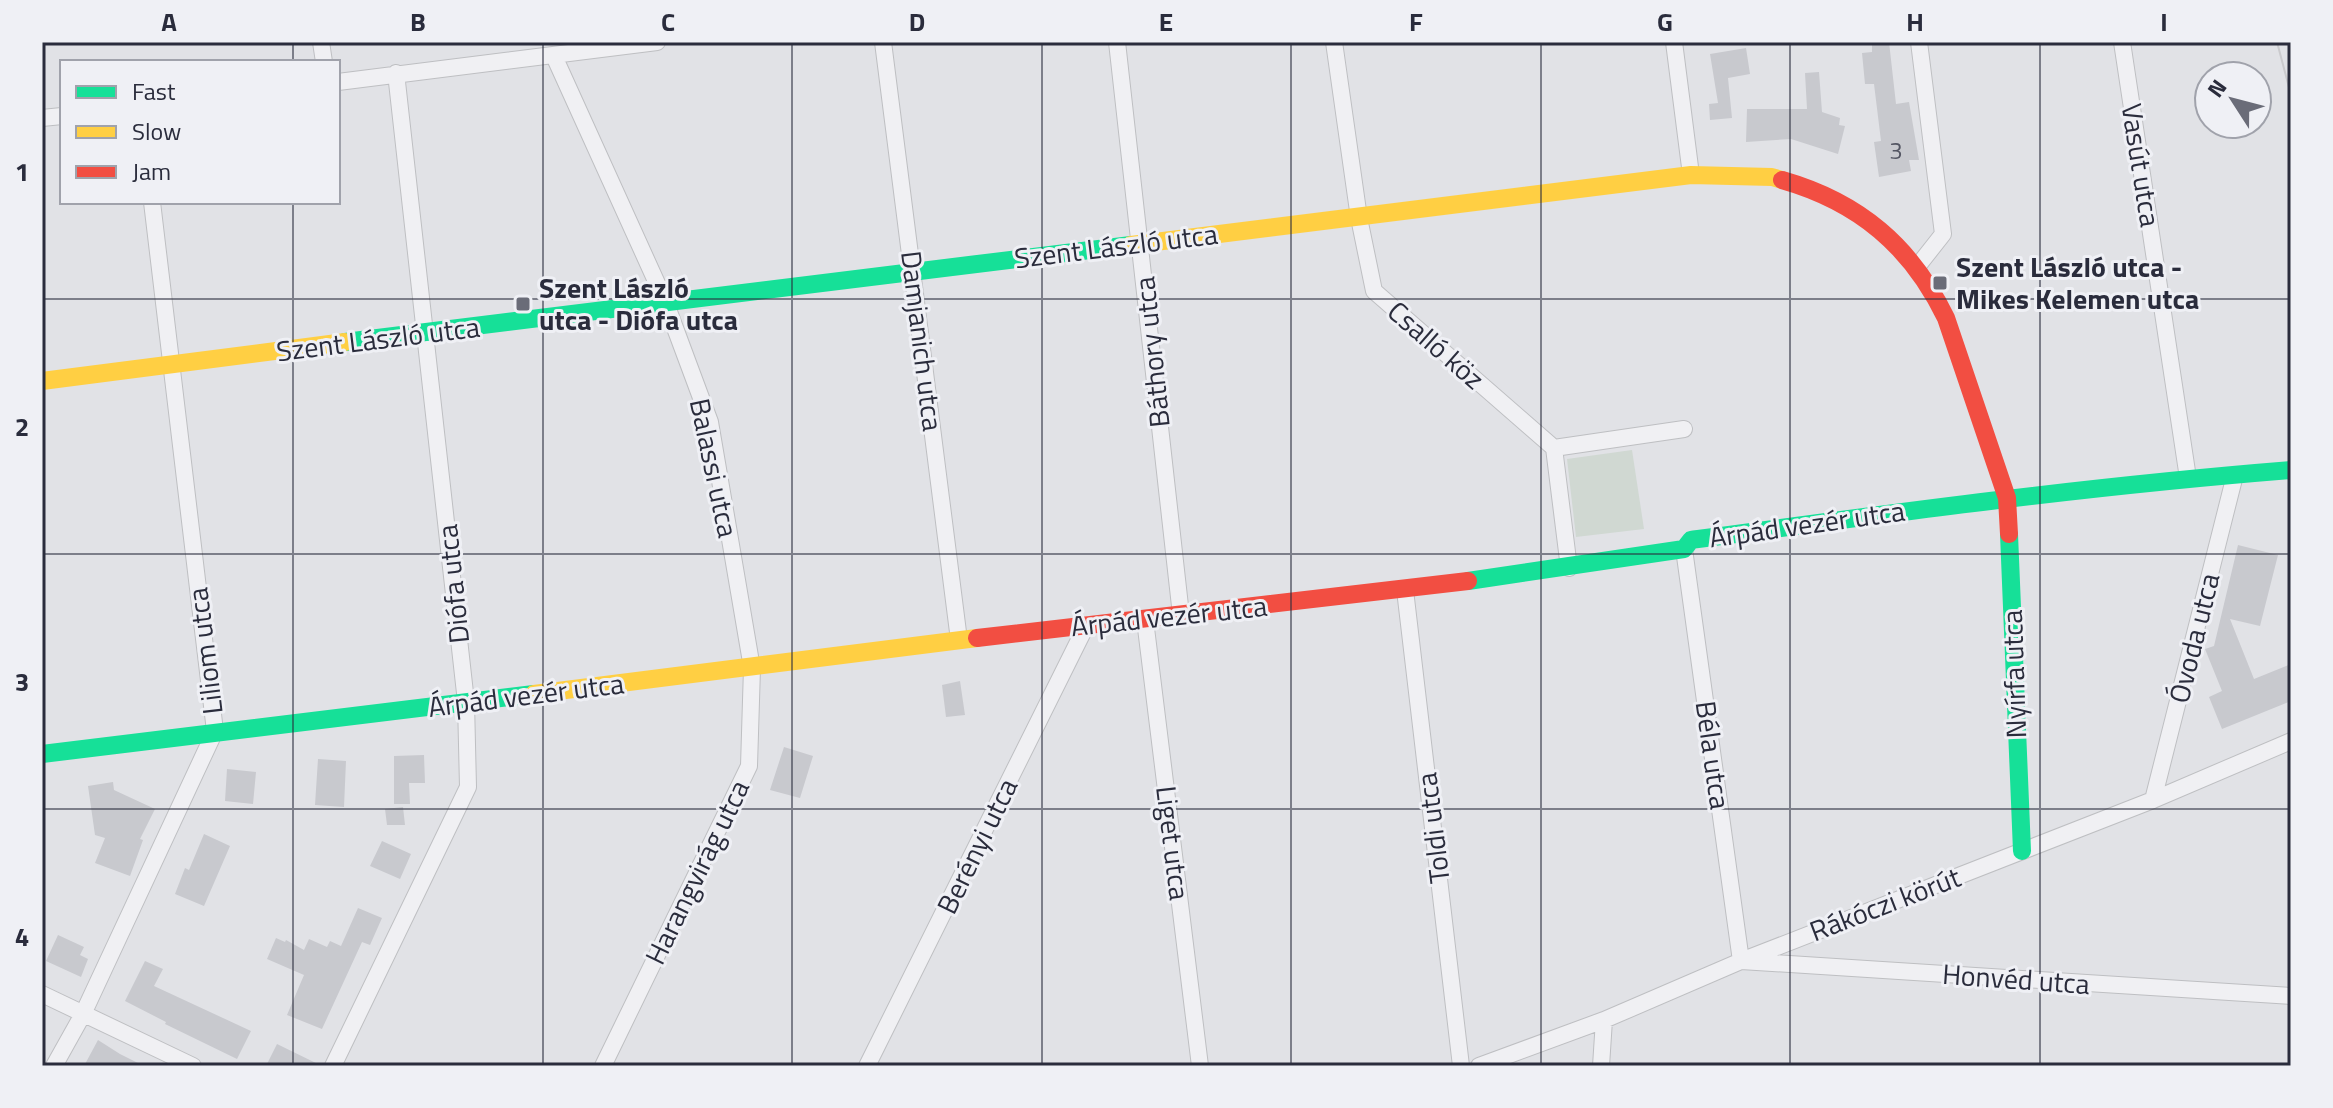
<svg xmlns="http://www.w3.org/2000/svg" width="2333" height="1108" viewBox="0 0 2333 1108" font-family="'Titillium Web',sans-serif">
	<rect width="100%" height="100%" fill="#e1e2e6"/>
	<!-- green -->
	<path fill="#d0d8d2" d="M1632,450L1644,529L1576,537L1567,459Z"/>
	<!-- building -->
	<path fill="#c8c9ce" d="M1872,42H1889L1896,104L1909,102L1919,160H1909L1911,171L1879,177L1874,142L1881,141L1874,84H1865L1862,53L1872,52Z
		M1746,48L1750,74L1728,78L1732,118L1710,120L1709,104L1718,103L1710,54Z
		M1819,72L1822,112L1840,118L1839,125L1845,126L1838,154L1791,139L1746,142L1747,109H1807L1805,73Z
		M2238,545L2278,555L2260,626L2230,619L2254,679L2291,664V701L2222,729L2209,697L2222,691L2205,649L2214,646Z
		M960,681L965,715L946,717L942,685Z
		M784,747L813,756L800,798L770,790Z
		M424,755L425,783H409L410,804H394V756Z
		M318,759L346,761L344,807L315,805Z
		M227,769L256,772L253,804L225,801Z
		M113,782L114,790L155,809L140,839L143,840L130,876L95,863L105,838L95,835L88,786Z
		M403,807L405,825H387L385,809Z
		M204,834L230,846L204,906L175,894L185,868L189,870Z
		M382,841L411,854L400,879L370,866Z
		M358,908L382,918L370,945L362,942L322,1029L287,1015L304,975L267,959L276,938L285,942L286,940L304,950L309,939L327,947L330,941L341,946Z
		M58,935L84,947L80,955L88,959L81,977L46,961Z
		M145,961L163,969L154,986L251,1031L237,1059L165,1024L166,1022L125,1001Z
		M98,1040L120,1054L144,1066H84Z
		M277,1044L322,1066H266Z"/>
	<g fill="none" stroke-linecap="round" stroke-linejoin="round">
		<defs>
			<path id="street" d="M321,42L324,62
				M883,42L959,640
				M1117,42L1181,615
				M1334,42L1359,218L1374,291L1554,448L1569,568
				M1674,42L1691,175
				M2122,42L2188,478
				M554,56L665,301L710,422L752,668L749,766L603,1066
				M338,82L657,42
				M42,118L62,116
				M1917,267L1943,234L1919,42
				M1554,448L1684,429
				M1684,549L1741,961L2291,996
				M1405,590L1461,1066
				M1145,620L1200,1066
				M2153,800L2235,475
				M42,994L193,1066
				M54,1066L83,1014L215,731L152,202
				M333,1066L468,787L466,702L396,73
				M867,1066L1086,626
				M1479,1066L1604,1020L1741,961L2153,800L2291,741
				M1601,1066L1604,1020"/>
		</defs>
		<!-- street casing -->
		<use href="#street" stroke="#bebfc2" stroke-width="18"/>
		<!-- street -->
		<use href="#street" stroke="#f0f0f3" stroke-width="16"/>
		<!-- fast -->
		<path stroke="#16e098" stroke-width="18" d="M345,342L1131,245
			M2009,534L2022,851
			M1468,581L1684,549L1691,540C1891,513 2090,486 2291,470
			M42,754L534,694"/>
		<!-- slow -->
		<path stroke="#ffcf43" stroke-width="18" d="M1131,245L1691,175L1772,177L1782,180
			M42,381L345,342
			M534,694L977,638"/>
		<!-- jam -->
		<path stroke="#f24e42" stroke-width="18" d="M1782,180C1859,202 1911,246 1946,318L2007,498L2009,534
			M977,638L1468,581"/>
		<!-- tram -->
		<path stroke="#cacacd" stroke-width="2" d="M2277,42L2291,95"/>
	</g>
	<!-- grid -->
	<path fill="none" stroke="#2a2c3c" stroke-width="2" stroke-opacity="0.55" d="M293,42V62M543,42V1066M792,42V1066M1042,42V1066M1291,42V1066M1541,42V1066M1790,42V1066M2040,42V1066M293,202V1066M42,299H2291M42,554H2291M42,809H2291"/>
	<!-- markers -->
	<g fill="#6a6c78" stroke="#eff0f5" stroke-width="3">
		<rect x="1932" y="275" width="16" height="16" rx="4"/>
		<rect x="515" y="296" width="16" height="16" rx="4"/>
	</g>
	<g text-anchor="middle" stroke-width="6" stroke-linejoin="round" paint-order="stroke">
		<!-- number labels -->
		<g font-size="24" fill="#535562">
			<text x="1896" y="159">3</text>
		</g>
		<!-- street labels -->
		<g font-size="28" fill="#2a2c3c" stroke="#eff0f5">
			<text transform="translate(2141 165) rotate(81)" y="10">Vasút utca</text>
			<text transform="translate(1116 246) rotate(-7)" y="10">Szent László utca</text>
			<text transform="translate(378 339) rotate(-7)" y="10">Szent László utca</text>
			<text transform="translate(922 341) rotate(83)" y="10">Damjanich utca</text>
			<text transform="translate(1436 345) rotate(41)" y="10">Csalló köz</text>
			<text transform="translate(1152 352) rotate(-96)" y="10">Báthory utca</text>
			<text transform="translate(714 468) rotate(78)" y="10">Balassi utca</text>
			<text transform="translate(1807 524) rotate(-8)" y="10">Árpád vezér utca</text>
			<text transform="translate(453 584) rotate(-96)" y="10">Diófa utca</text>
			<text transform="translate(1169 616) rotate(-6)" y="10">Árpád vezér utca</text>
			<text transform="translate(2194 638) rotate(-76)" y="10">Óvoda utca</text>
			<text transform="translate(205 651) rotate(-97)" y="10">Liliom utca</text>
			<text transform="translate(2014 674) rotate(-92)" y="10">Nyírfa utca</text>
			<text transform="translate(526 695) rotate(-7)" y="10">Árpád vezér utca</text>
			<text transform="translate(1713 755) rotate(82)" y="10">Béla utca</text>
			<text transform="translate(1433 828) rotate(-97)" y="10">Toldi utca</text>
			<text transform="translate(1173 843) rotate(83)" y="10">Liget utca</text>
			<text transform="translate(977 846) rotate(-64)" y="10">Berényi utca</text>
			<text transform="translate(697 872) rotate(-64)" y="10">Harangvirág utca</text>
			<text transform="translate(1885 904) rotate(-21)" y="10">Rákóczi körút</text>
			<text transform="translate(2016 979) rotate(4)" y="10">Honvéd utca</text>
		</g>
		<!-- poi labels -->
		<g font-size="28" font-weight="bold" fill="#2a2c3c" stroke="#eff0f5" text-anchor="start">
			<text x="1956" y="277">Szent László utca -<tspan x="1956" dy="32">Mikes Kelemen utca</tspan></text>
			<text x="539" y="298">Szent László<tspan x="539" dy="32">utca - Diófa utca</tspan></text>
		</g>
	</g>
	<!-- border -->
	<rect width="2333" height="1108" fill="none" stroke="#eff0f5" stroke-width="88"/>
	<!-- legend -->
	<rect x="60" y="60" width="280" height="144" fill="#eff0f5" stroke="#a0a2ab" stroke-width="2"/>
	<rect x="76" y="86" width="40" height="12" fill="#16e098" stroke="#a0a2ab" stroke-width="2"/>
	<text x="132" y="100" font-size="24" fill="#2a2c3c">Fast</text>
	<rect x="76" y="126" width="40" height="12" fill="#ffcf43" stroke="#a0a2ab" stroke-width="2"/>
	<text x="132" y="140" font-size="24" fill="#2a2c3c">Slow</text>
	<rect x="76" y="166" width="40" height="12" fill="#f24e42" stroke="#a0a2ab" stroke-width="2"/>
	<text x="132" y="180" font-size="24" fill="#2a2c3c">Jam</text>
	<!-- north arrow -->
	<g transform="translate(2233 100) rotate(306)"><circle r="38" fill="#eff0f5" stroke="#a0a2ab" stroke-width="2"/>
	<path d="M0-6L14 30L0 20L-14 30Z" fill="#6a6c78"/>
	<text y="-12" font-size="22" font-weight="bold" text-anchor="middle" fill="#2a2c3c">N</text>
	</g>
	<rect x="44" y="44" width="2245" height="1020" fill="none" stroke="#2a2c3c" stroke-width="3"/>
	<g font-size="26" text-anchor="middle" font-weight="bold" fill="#2a2c3c">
		<text x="169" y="31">A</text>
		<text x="418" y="31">B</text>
		<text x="668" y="31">C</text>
		<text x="917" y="31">D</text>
		<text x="1166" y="31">E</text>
		<text x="1416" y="31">F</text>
		<text x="1665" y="31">G</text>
		<text x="1915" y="31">H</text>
		<text x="2164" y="31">I</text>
		<text x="22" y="181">1</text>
		<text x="22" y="436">2</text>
		<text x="22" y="691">3</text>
		<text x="22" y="946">4</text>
	</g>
</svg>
